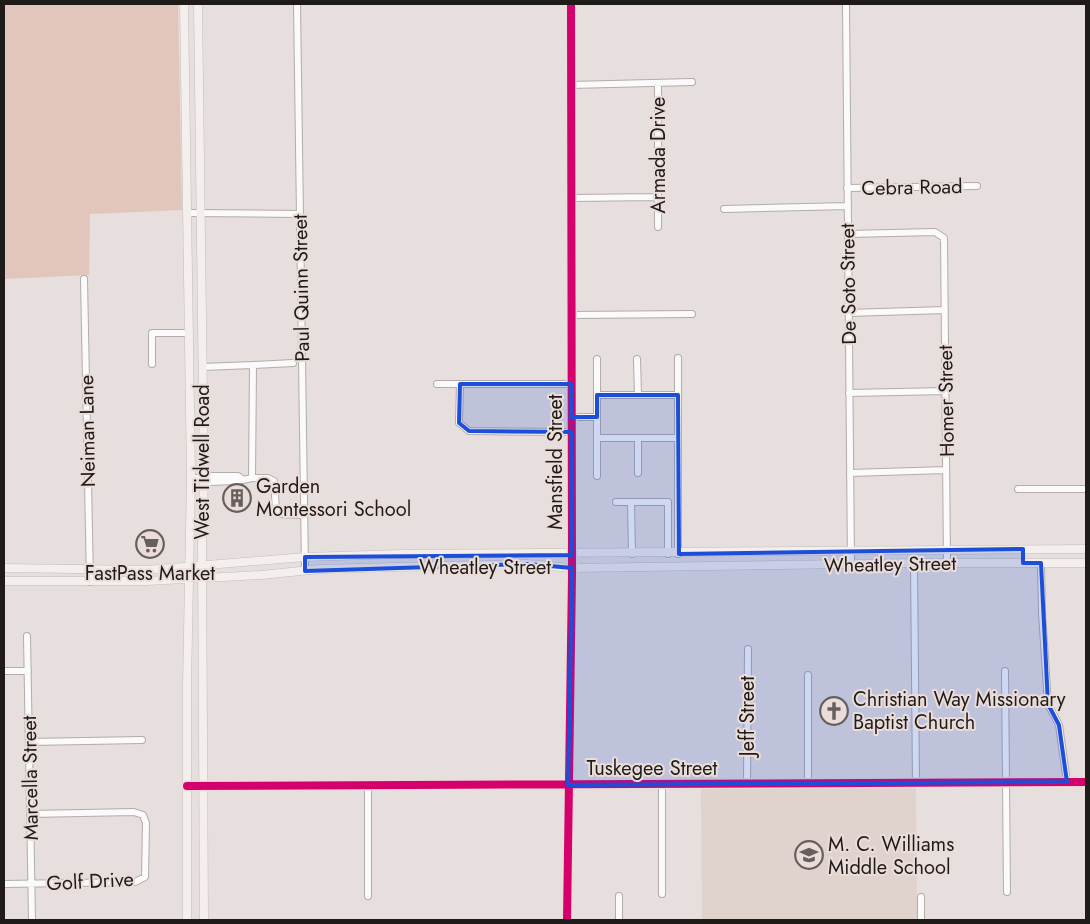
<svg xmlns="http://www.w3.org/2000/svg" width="1090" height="924" viewBox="0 0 1090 924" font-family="Jost,sans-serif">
	<rect width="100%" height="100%" fill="#e6dfdd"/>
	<!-- built -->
	<path fill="#e0d2cd" d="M916,787L917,920H702L701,789Z"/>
	<!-- green -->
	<path fill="#e2c5bb" d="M4,4H178L182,210L90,214L89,275L4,279Z"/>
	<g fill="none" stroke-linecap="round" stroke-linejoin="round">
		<defs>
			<path id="minor" d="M297,4L305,571
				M846,4L851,565
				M658,83V227
				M571,85L692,82
				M847,188L977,186
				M572,198L658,197
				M724,209L848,206
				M188,213L300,214
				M848,234L935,232L944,238L947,563
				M84,279L90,582
				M848,313L945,310
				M571,315L692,314
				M678,358V554
				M597,359V476
				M637,359L638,395
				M152,364V333H189
				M253,365L293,363
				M202,367L253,365L252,478L238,481L209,482L207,478
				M437,384H571
				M460,384L459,423L469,431L571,432
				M849,393L946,391
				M597,395H678
				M571,417H597
				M597,438H678
				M638,438V473
				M850,473L946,470
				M191,478H207L210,476H238L242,479
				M252,478H268L274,481L276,510L279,514L305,515
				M1018,489H1086
				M616,502H668V554
				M631,502L632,554
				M914,563L916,783
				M1041,563L1042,613L1048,704L1059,725L1067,782
				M27,636L32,920
				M4,671H28
				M1005,671L1007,892
				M29,742L142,740
				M747,783L748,649
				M808,783V675
				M662,784V894
				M187,786L1086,782
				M368,786V896
				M4,884L135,882L145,877L146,823L143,815L134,812L30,814
				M619,896V920
				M921,897V920
				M567,920L572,575L571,4"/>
			<path id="major" d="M184,4L191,478L187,684V920
				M198,4L204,478L202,546L204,920
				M4,568L146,570L305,557L402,554L1086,549
				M4,581H146L261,575L320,569L395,567L527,564L571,568L914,563H1086"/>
		</defs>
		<!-- minor casing -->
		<use href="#minor" stroke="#b2acaa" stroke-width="8"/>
		<!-- major casing -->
		<use href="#major" stroke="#c1bebc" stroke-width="9"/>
		<!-- minor -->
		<use href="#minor" stroke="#fbfafa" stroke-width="6"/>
		<!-- major -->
		<use href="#major" stroke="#f4eeec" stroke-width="8"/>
		<defs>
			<path id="cycleway" d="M187,786L1086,782
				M567,920L572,575L571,4"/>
		</defs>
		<!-- cycleway casing -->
		<use href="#cycleway" stroke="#eaddd9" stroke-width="11"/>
		<!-- cycleway -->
		<use href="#cycleway" stroke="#d6006c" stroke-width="8"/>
	</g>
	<!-- marked area -->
	<path fill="#1d4ed8" fill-opacity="0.2" stroke="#1d4ed8" stroke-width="4" stroke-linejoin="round" d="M460,384H571V417H597V395H678L679,554L1023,549V563H1041L1048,704L1059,725L1067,782L568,785L572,568L527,564L305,571V557L572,555L571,432L469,431L459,423Z"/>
	<!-- icons -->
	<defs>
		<symbol id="building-ring" viewBox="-11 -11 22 22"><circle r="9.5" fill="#eaddd9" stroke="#65605e" stroke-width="1.5"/><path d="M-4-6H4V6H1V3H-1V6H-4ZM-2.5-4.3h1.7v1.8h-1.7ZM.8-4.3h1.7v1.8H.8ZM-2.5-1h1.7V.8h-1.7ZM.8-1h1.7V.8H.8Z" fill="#65605e"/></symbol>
		<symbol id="supermarket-ring" viewBox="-11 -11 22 22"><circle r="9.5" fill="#eaddd9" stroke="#65605e" stroke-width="1.5"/><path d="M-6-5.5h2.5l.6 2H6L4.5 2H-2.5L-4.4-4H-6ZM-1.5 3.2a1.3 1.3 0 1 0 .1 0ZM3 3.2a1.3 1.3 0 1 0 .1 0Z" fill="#65605e"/></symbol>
		<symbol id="church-ring" viewBox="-11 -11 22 22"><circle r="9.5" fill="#eaddd9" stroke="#65605e" stroke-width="1.5"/><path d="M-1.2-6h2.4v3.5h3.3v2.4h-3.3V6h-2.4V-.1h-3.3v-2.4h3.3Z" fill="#65605e"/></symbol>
		<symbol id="school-ring" viewBox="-11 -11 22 22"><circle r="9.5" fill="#eaddd9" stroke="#65605e" stroke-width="1.5"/><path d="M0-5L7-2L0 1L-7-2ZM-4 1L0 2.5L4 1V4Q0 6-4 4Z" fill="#65605e"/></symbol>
	</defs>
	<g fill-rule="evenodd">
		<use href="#building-ring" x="221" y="482" width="32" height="32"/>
		<use href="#supermarket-ring" x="134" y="528" width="32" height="32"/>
		<use href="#church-ring" x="818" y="695" width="32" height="32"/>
		<use href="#school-ring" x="793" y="839" width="32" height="32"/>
	</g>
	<g text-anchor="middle" stroke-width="4" stroke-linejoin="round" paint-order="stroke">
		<!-- street labels -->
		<g font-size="20" fill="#1f1b19" stroke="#eaddd9">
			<text transform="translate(658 155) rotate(-90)" y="7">Armada Drive</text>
			<text transform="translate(912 187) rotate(-1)" y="7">Cebra Road</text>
			<text transform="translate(848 284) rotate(-91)" y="7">De Soto Street</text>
			<text transform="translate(301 288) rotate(-91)" y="7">Paul Quinn Street</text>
			<text transform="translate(946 401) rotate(-91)" y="7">Homer Street</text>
			<text transform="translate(87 431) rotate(-91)" y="7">Neiman Lane</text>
			<text transform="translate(202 462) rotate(-90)" y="7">West Tidwell Road</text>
			<text transform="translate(555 462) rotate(-90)" y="7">Mansfield Street</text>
			<text transform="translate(890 564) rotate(-1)" y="7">Wheatley Street</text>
			<text x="485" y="574">Wheatley Street</text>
			<text transform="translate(747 716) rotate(-90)" y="7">Jeff Street</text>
			<text x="652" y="775">Tuskegee Street</text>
			<text transform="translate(30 778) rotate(-91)" y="7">Marcella Street</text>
			<text transform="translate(90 881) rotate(-3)" y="7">Golf Drive</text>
		</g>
		<!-- poi labels -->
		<g font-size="20" fill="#1f1b19" stroke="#eaddd9" text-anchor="start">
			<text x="256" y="493">Garden<tspan x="256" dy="23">Montessori School</tspan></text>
			<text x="150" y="580" text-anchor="middle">FastPass Market</text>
			<text x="853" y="706">Christian Way Missionary<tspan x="853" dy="23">Baptist Church</tspan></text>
			<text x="828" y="851">M. C. Williams<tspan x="828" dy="23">Middle School</tspan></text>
		</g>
	</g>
	<!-- border -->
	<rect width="1090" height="924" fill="none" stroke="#1f1b19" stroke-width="10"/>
</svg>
